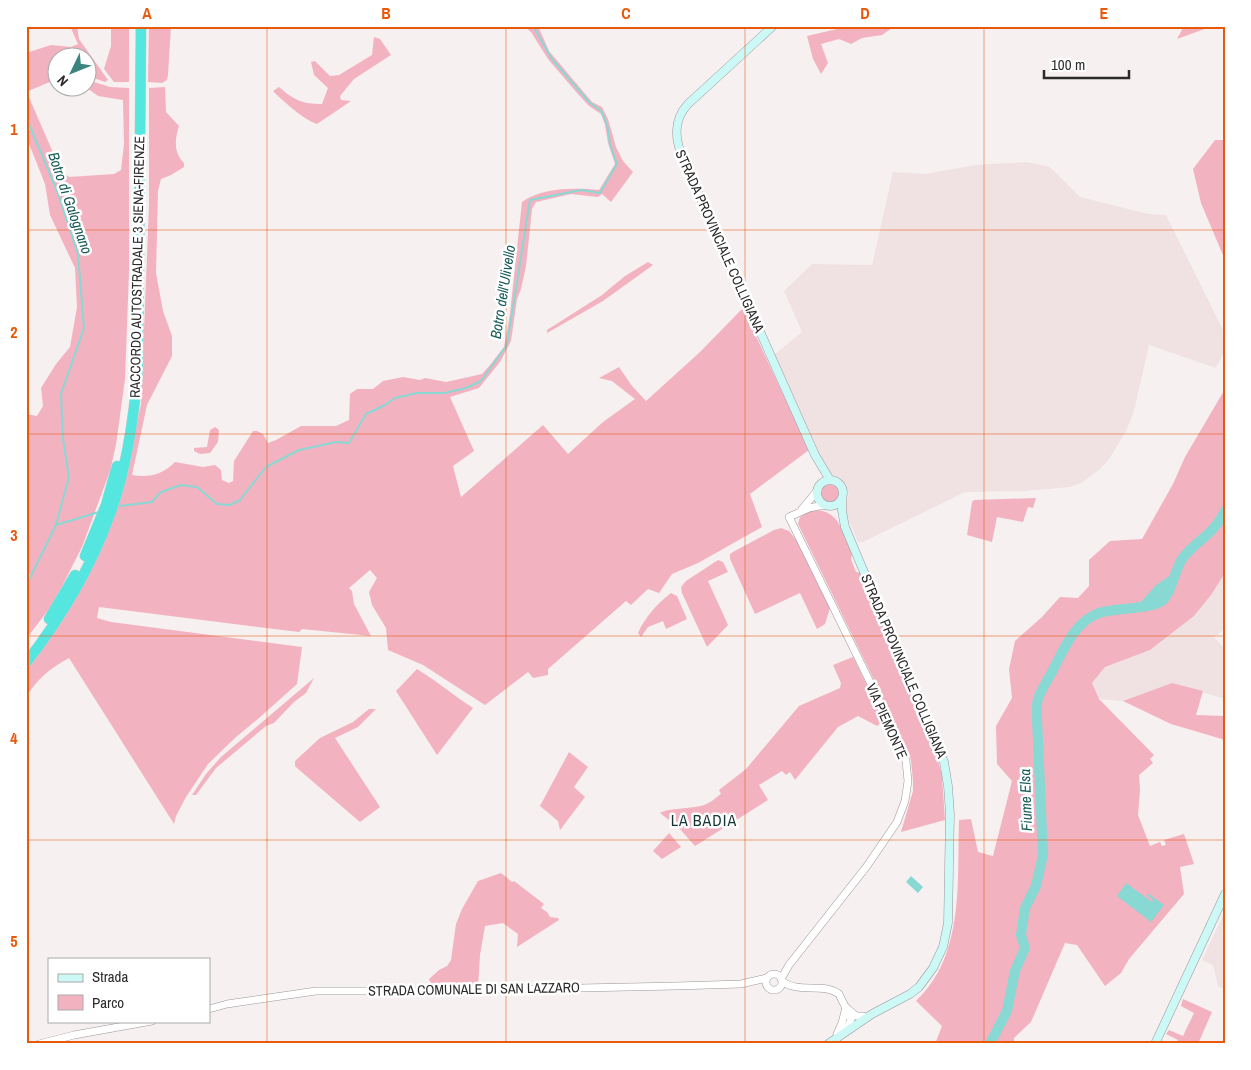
<svg xmlns="http://www.w3.org/2000/svg" width="1251" height="1070" viewBox="0 0 1251 1070" font-family="'Archivo Narrow',sans-serif">
	<rect width="100%" height="100%" fill="#f6f0f1"/>
	<!-- built -->
	<path fill="#f0e1e3" d="M1027,162L1050,167L1080,197L1148,214L1166,215L1224,332L1225,350L1216,368L1149,345L1134,411L1126,431L1109,459L1099,470L1081,483L1070,487L1024,491L965,492L863,542H858L847,516L845,507L849,494L838,477L831,474L824,465L774,355L802,332L784,291L812,264L872,265L893,172L925,174L976,165Z
		M1225,573V629L1214,637L1225,649V699L1172,683L1123,701L1099,699L1092,683L1105,667L1150,650L1194,616L1211,595Z
		M1225,911V990L1218,986L1213,965L1202,960Z"/>
	<!-- green -->
	<path fill="#f3b2c0" d="M70,26H77L79,39L108,80L105,82L88,76V58H58L57,79L26,92V53L51,45L71,47L78,44Z
		M111,26H129V82H114L104,69L111,46Z
		M149,26H171L168,75L167,80L162,83L148,82Z
		M524,26H538L549,51L592,102L602,107L608,119L616,147L623,161L633,172L611,202L602,194L598,197L571,194L536,202L532,209L526,266L521,289L517,299L511,341L500,362L479,388L450,397L474,451L453,466L461,497L543,425L568,454L603,422L635,399L612,381L599,378L619,367L632,386L646,401L700,352L743,308L809,450L750,494L762,527L698,563L672,574L659,593L648,589L631,605L626,601L548,669V675L533,678L528,672L485,705L423,665L388,650L386,628L372,605L369,592L377,578L370,570L349,588L352,591L354,604L371,636L302,629L299,632L99,607L97,618L111,622L302,647L297,684L259,718L236,737L208,764L186,797L176,816L174,824L69,658C51,668 36,679 26,698V670L35,660L104,542L115,515L126,475L141,404L149,206V88L165,87L166,112L179,126C175,139 173,152 184,163V167L171,175L161,179L158,191L156,273L163,311L172,336V356L147,405L132,475C149,478 162,475 175,462L203,467L215,465L221,470L222,480L229,483L233,481L234,461L253,431H257L263,434L268,443L276,440L301,426H336L349,420L350,394L357,389H373L383,381L403,377L420,380L425,378L446,382L482,374L490,365L504,347L510,314L522,202C543,187 574,188 599,190L615,164L608,143L605,125L601,114L589,106L577,93L548,59L531,32Z
		M850,26H895L882,35L862,38L851,44L839,39L821,44L828,63L821,74L813,59L807,36Z
		M1184,26H1225V29L1210,27L1177,39Z
		M374,37L380,39L391,55L354,79L340,96L341,100L351,101L317,124C304,120 283,101 273,91L279,87C294,100 302,104 322,104L328,88L314,75L311,62L315,61L330,76L339,75L372,55Z
		M88,80L110,87L129,88V272L125,379L116,445L110,471L82,547L53,604L26,639V414L37,416L43,406L41,388L56,364L70,347L77,307L75,268L50,215L45,184L26,136V96L28,95L61,171L69,177L114,174L121,170L124,144L123,100L98,96L87,88Z
		M1215,140H1225V260L1201,203L1193,169Z
		M648,262L653,265L603,301L547,333V330L602,295L625,276Z
		M1225,389V573L1211,595L1194,616L1150,650L1105,667L1092,683L1099,699L1154,755L1150,759L1153,763L1139,775L1140,790L1138,815L1150,846L1160,842L1162,846L1166,845L1164,840L1184,834L1194,864L1180,867L1184,894L1129,959L1121,973L1105,986L1077,945L1065,943L1031,1022L1014,1038V1044H935L942,1026L916,1001C965,955 957,881 959,820L971,819L978,852L993,856L1012,781L997,764L996,726L1012,698L1009,669L1015,641L1042,617L1060,597L1078,598L1089,586V560L1110,541L1142,539L1173,484L1185,457Z
		M215,427L219,430L218,442L210,453L200,454L194,451V448L207,447L210,430Z
		M820 493a10 10 0 1 1 20 0a10 10 0 1 1-20 0Z
		M1036,498L1033,508L1028,507L1023,522L997,517L992,542L967,535L972,502L974,500Z
		M812,510C840,509 843,533 852,554L851,559L856,572L862,573L935,748L942,776L945,820L901,832L913,791V781L911,760L897,727L798,524L800,517Z
		M781,528L789,531L797,541L830,608L825,624L817,629L800,593L755,614L730,559V554L733,552L774,530Z
		M718,560L723,562L728,572L708,581L728,625L707,647L682,593L681,587L686,581Z
		M671,593L677,596L687,619L666,629L663,621L648,627L641,637L638,633C645,617 658,603 671,593Z
		M853,657L884,720L877,726L858,716L838,727L795,780L790,772L786,775L782,771L759,785L768,800L695,846L678,827L660,813C666,808 693,809 704,805C711,803 716,797 721,794L719,790L746,769L799,706L840,688L841,683L833,665Z
		M417,669C437,681 454,696 473,708L437,755L396,691Z
		M314,678L306,693L294,702L274,723L266,726L216,768L196,795H192L206,774L221,757Z
		M1172,683L1203,691L1196,715L1225,716V740L1171,724L1123,701Z
		M369,709H376L358,727L335,738L380,807L360,822L297,768L295,766V761L320,738L353,722Z
		M569,752L588,767L574,787L585,797L560,830L558,821L540,806Z
		M669,833L681,847L662,859L653,851Z
		M501,873L512,882L514,881L544,904L541,908L547,912L550,917L558,918L559,920L517,947L518,934L503,923L485,926L480,955L478,987H432L429,979L439,970L447,966L451,960L456,924L462,909L478,881Z
		M1183,999L1212,1012L1198,1044H1176L1178,1040L1166,1034L1169,1030L1183,1036L1194,1013L1181,1006Z"/>
	<!-- water -->
	<path fill="#88d8d4" d="M911,876L923,887L918,893L906,882Z
		M1126,883L1152,902L1153,900L1147,895L1149,894L1164,905L1151,922L1117,896Z"/>
	<g fill="none" stroke-linecap="round" stroke-linejoin="round">
		<!-- stream -->
		<path stroke="#88d8d4" stroke-width="2" d="M26,117L58,193L78,254L84,328L61,394L63,439L69,477L56,525L26,586
			M120,506L152,502L161,492L181,485L197,487L217,504L230,505L240,500L266,467L299,450L336,442L349,443L366,414L385,405L395,398L417,393H444L466,388L481,381L507,345L530,200L581,190L600,193L617,164L610,144L607,124L601,111L589,102L552,59L533,26
			M56,525L99,512"/>
		<!-- river -->
		<path stroke="#88d8d4" stroke-width="10" d="M1145,605L1159,589L1172,580
			M990,1044L1007,1011L1015,971L1025,948L1021,935L1025,908L1036,886L1043,855L1037,718C1037,712 1036,706 1038,699C1041,690 1047,681 1052,672C1063,651 1074,622 1099,613C1115,608 1151,609 1162,601C1171,594 1175,570 1182,559C1196,540 1214,535 1225,511"/>
		<defs>
			<path id="tertiary" d="M802,509L817,491
				M766 982a8 8 0 1 1 16 0a8 8 0 1 1-16 0Z
				M781,979L789,965L867,866L897,822L905,801L908,781L906,761L898,739L789,517L809,508L824,505
				M782,981C798,994 823,982 839,994L851,1019L848,1027L843,1031
				M209,1009L227,1004L316,991H429L676,986L741,984L767,978
				M848,1009L856,1016H863
				M837,1034L842,1023L846,1007
				M39,1044L74,1035L152,1021"/>
			<path id="secondary" d="M773,26L688,104C672,121 675,141 684,161L815,455L830,480
				M817 493a13 13 0 1 1 26 0a13 13 0 1 1-26 0Z
				M828,1044L872,1014L910,994L919,987L933,968L943,947L948,923L950,814L948,786L944,762L845,527L842,511V499
				M1155,1044L1225,894"/>
			<path id="motorway" d="M85,556L106,505L117,466
				M49,619L75,575
				M26,663C60,619 90,570 109,517C127,470 134,418 138,368L141,26"/>
		</defs>
		<!-- tertiary casing -->
		<use href="#tertiary" stroke="#9c9697" stroke-width="8"/>
		<!-- secondary casing -->
		<use href="#secondary" stroke="#9c9697" stroke-width="9"/>
		<!-- motorway casing -->
		<use href="#motorway" stroke="#ccc" stroke-width="11"/>
		<!-- tertiary -->
		<use href="#tertiary" stroke="#fff" stroke-width="7"/>
		<!-- secondary -->
		<use href="#secondary" stroke="#ccf8f6" stroke-width="8"/>
		<!-- motorway -->
		<use href="#motorway" stroke="#56e6e0" stroke-width="10"/>
	</g>
	<!-- grid -->
	<path fill="none" stroke="#e8590c" stroke-width="1" stroke-opacity="0.55" d="M267,26V1044M506,26V1044M745,26V1044M984,26V1044M26,230H1225M26,434H1225M26,636H1225M26,840H1225"/>
	<g text-anchor="middle" stroke-width="5" stroke-linejoin="round" paint-order="stroke">
		<!-- street labels -->
		<g font-size="14" fill="#2c2a2b" stroke="#fff">
			<text transform="translate(720 241) rotate(66)" y="5">STRADA PROVINCIALE COLLIGIANA</text>
			<text transform="translate(137 267) rotate(-89)" y="5">RACCORDO AUTOSTRADALE 3 SIENA-FIRENZE</text>
			<text transform="translate(904 666) rotate(67)" y="5">STRADA PROVINCIALE COLLIGIANA</text>
			<text transform="translate(887 721) rotate(66)" y="5">VIA PIEMONTE</text>
			<text transform="translate(474 989) rotate(-1)" y="5">STRADA COMUNALE DI SAN LAZZARO</text>
		</g>
		<!-- water labels -->
		<g font-size="15" font-style="italic" fill="#185c59" stroke="#fff">
			<text transform="translate(70 203) rotate(71)" y="5">Botro di Galognano</text>
			<text transform="translate(503 292) rotate(-81)" y="5">Botro dell'Ulivello</text>
			<text transform="translate(1026 800) rotate(-92)" y="5">Fiume Elsa</text>
		</g>
		<!-- quarter labels -->
		<g font-size="16" letter-spacing="1" fill="#133534" stroke="#fff">
			<text x="704" y="826">LA BADIA</text>
		</g>
	</g>
	<!-- border -->
	<rect width="1251" height="1070" fill="none" stroke="#ffffff" stroke-width="55"/>
	<!-- legend -->
	<rect x="48" y="958" width="162" height="65" fill="#ffffff" stroke="#abaaaa"/>
	<rect x="58" y="974" width="25" height="8" fill="#ccf8f6" stroke="#abaaaa"/>
	<text x="92" y="982" font-size="15" fill="#2c2a2b">Strada</text>
	<rect x="58" y="995" width="25" height="15" fill="#f3b2c0" stroke="#abaaaa"/>
	<text x="92" y="1008" font-size="15" fill="#2c2a2b">Parco</text>
	<!-- north arrow -->
	<g transform="translate(72 72) rotate(227)"><circle r="24" fill="#ffffff" stroke="#abaaaa"/>
	<path d="M0-4L9 19L0 12L-9 19Z" fill="#3c8480"/>
	<text y="-8" font-size="14" font-weight="bold" text-anchor="middle" fill="#2c2a2b">N</text>
	</g>
	<!-- scale -->
	<path d="M1044 70v8h85v-8" fill="none" stroke="#2c2a2b" stroke-width="2.5"/>
	<text x="1051" y="70" font-size="15" fill="#2c2a2b" stroke="#ffffff" stroke-width="4" paint-order="stroke">100 m</text>
	<rect x="28" y="28" width="1196" height="1014" fill="none" stroke="#e8590c" stroke-width="2"/>
	<g font-size="16" text-anchor="middle" font-weight="bold" fill="#e8590c">
		<text x="147" y="19">A</text>
		<text x="386" y="19">B</text>
		<text x="626" y="19">C</text>
		<text x="865" y="19">D</text>
		<text x="1104" y="19">E</text>
		<text x="14" y="135">1</text>
		<text x="14" y="338">2</text>
		<text x="14" y="541">3</text>
		<text x="14" y="744">4</text>
		<text x="14" y="947">5</text>
	</g>
</svg>
